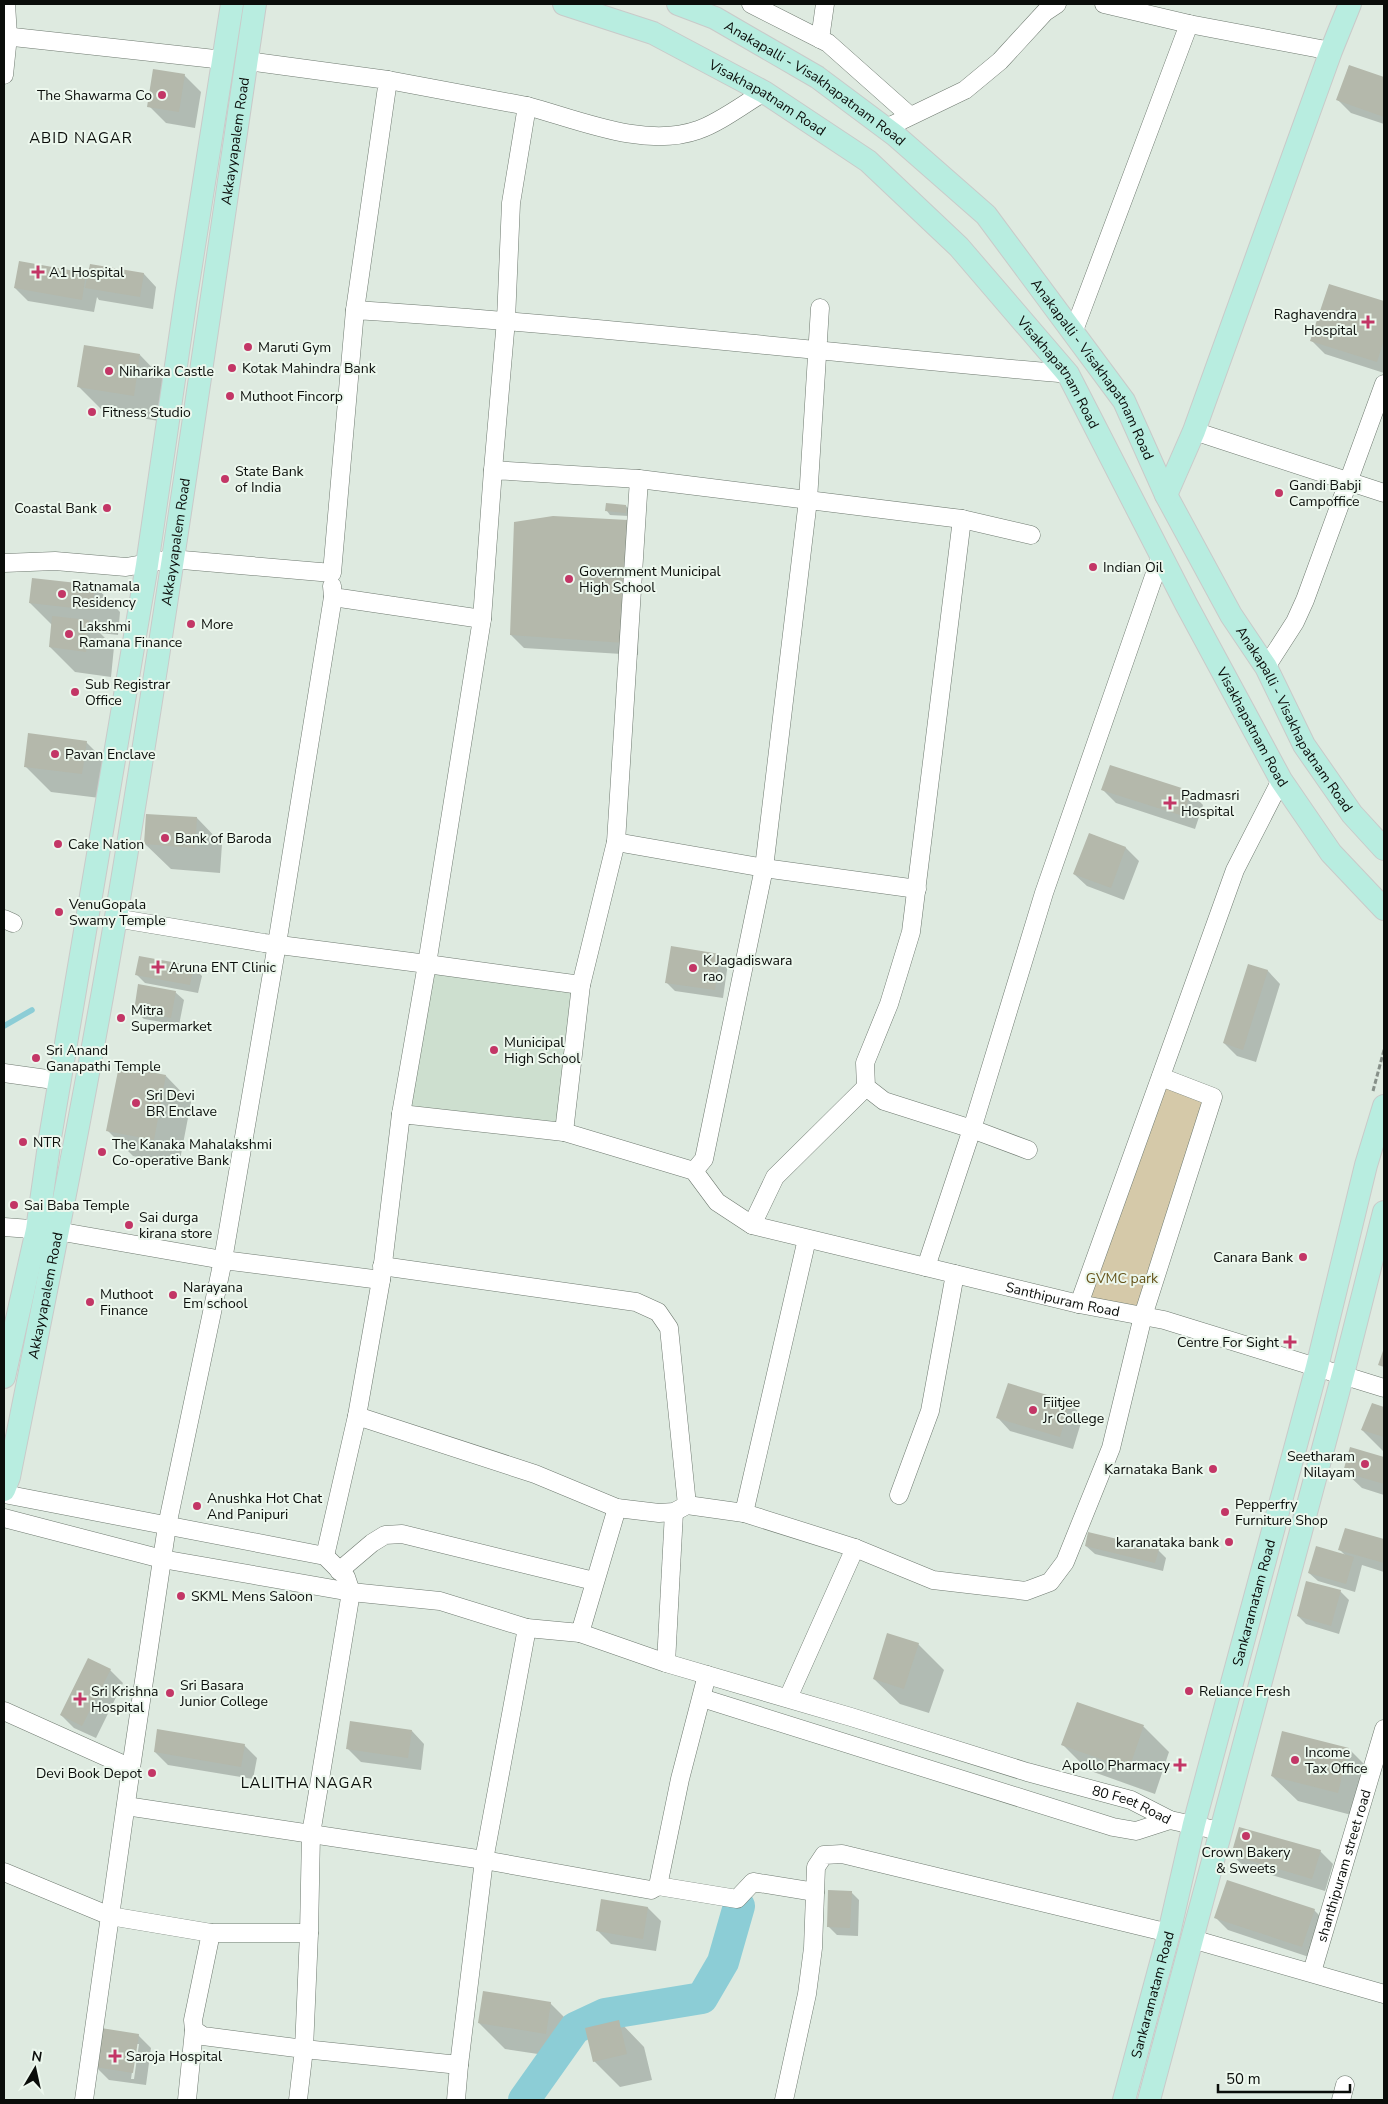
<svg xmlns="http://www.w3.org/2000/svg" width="1388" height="2104" viewBox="0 0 1388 2104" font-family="'Nunito Sans',sans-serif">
	<rect width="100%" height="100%" fill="#deeae0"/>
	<!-- built -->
	<path fill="#cddfcf" d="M433,972L576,991L558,1124L409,1109Z"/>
	<!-- green -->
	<path fill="#d5c9a9" d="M1161,1077L1213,1097L1143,1316L1079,1304Z"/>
	<!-- shadow -->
	<path fill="#0003" fill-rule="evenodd" d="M1349,66L1384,78V124L1351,113L1338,100Z
		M184,75L201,92L195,128L166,123L149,106Z
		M86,274L89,276L144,274L156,287L153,309L99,300L97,297L94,312L28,301L15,288Z
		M1330,285L1384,303V373L1325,354L1312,341Z
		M140,355L165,381L159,421L104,412L79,387Z
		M626,506L630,510L629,516L610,515L607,511Z
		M640,534L638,655L524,648L511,635Z
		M95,586L120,612L118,635L100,633L114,647L111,677L75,672L50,647L52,625L30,603Z
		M86,742L112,768L108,799L51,792L25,766Z
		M1103,790L1190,792L1203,805L1195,829L1116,803Z
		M197,818L222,844L220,873L171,869L145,844Z
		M1090,834L1126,848L1139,861L1124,900L1087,886L1074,874Z
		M720,955L728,963L723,998L675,991L666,982Z
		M1249,965L1268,971L1280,984L1256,1062L1237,1056L1224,1043Z
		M193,967L202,976L198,993L145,983L137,975Z
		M175,992L184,1000L179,1025L144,1019L135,1011Z
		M166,1076L191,1102L179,1165L133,1156L107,1130Z
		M1009,1385L1070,1404L1083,1416L1073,1449L1010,1431L998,1418Z
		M1373,1404L1384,1408V1452L1362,1430Z
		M1351,1449L1384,1458V1495L1362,1488L1344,1471Z
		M1346,1529L1384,1540V1572L1362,1565L1355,1592L1318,1581L1309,1573L1346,1556L1340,1550Z
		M1086,1546L1158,1550L1166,1558L1163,1571L1095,1554Z
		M1340,1591L1349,1600L1339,1634L1306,1624L1298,1616Z
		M918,1644L944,1670L929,1713L900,1704L874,1679Z
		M110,1670L123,1683L96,1738L74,1728L61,1715Z
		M1078,1703L1144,1727L1169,1752L1155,1794L1088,1770L1063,1745Z
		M412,1731L424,1744L421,1770L361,1762L348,1749Z
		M244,1745L257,1758L253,1779L168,1765L155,1752Z
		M1349,1749L1374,1774L1363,1818L1298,1801L1272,1776Z
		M1320,1851L1333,1864L1325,1891L1245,1867L1232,1855Z
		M851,1892L859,1900L858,1936L837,1935L828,1926Z
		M602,1901L648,1908L661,1921L656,1951L611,1944L598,1931Z
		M1314,1910L1327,1923L1315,1959L1228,1930L1216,1918Z
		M550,2003L576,2029L571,2059L505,2049L479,2023Z
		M619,2021L644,2047L652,2080L620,2087L594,2061Z
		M138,2035L151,2048L146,2085L109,2080L96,2067ZM136,2044H139L134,2079H131Z"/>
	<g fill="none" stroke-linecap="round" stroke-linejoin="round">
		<!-- stream -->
		<path stroke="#8ccdd6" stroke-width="5.5" d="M4,1026L32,1010"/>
		<!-- river -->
		<path stroke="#8ccdd6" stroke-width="32" d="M524,2100L575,2028L605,2014L702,1998L723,1962L739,1906"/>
	</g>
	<!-- building -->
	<path fill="#b4b8ab" d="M1349,65L1384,77V117L1336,100Z
		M153,69L185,74L179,112L147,107Z
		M19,261L86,273L82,300L14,288Z
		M90,264L144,273L140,297L85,288Z
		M1329,284L1384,301V340L1377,362L1310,341Z
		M84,345L140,354L134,396L77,387Z
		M606,503L626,505V513L605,511Z
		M553,516L628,520L625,643L510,635L514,522Z
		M32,578L95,585L92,610L29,603Z
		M52,616L89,620L86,652L49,647Z
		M28,733L87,741L82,774L24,767Z
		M1110,765L1191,791L1183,816L1101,790Z
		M146,814L197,817L195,848L144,844Z
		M1089,833L1126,847L1111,888L1073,874Z
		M671,946L720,954L715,990L665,983Z
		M139,956L194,966L190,985L135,975Z
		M1248,964L1268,970L1243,1050L1223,1043Z
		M138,984L176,991L171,1018L134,1011Z
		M119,1066L166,1075L154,1140L106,1131Z
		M1384,1348V1367L1378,1365Z
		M1008,1383L1070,1402L1060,1437L996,1418Z
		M1372,1403L1384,1407V1437L1361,1430Z
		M1350,1447L1384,1457V1484L1343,1472Z
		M1345,1528L1384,1539V1563L1338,1550Z
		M1088,1532L1159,1549L1155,1563L1085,1546Z
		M1316,1546L1354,1557L1346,1584L1308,1573Z
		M1306,1581L1341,1590L1331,1626L1297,1616Z
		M887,1633L919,1643L904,1689L873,1679Z
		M88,1658L111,1669L82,1726L60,1715Z
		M1077,1702L1144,1725L1129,1769L1061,1745Z
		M350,1721L412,1730L408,1758L346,1749Z
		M157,1729L245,1744L241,1767L154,1752Z
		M1282,1731L1349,1748L1338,1793L1271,1776Z
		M1239,1827L1321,1850L1312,1879L1231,1855Z
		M1227,1880L1315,1909L1302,1947L1214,1918Z
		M828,1890L852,1891L850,1928L827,1927Z
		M601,1899L648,1907L643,1939L596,1931Z
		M483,1991L551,2002L546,2034L478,2023Z
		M619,2020L627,2054L593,2062L585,2028Z
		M101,2028L139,2034L133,2073L95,2067Z"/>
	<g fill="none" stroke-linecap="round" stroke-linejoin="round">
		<defs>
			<g id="minor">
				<path d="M751,4L828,43L909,115"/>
				<path d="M1104,4L1189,24L1331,51"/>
				<path d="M4,36L224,60"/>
				<path d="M820,39L825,4"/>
				<path d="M247,61L388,80L355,310"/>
				<path d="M4,75L8,36L6,4"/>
				<path d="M388,80L527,106L511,203L506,320L493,470"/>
				<path d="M527,106C579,120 645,149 698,130C719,123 744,104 764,92"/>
				<path d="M886,128L965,90L1000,61L1045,12L1057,4"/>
				<path d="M1073,333L1189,24"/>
				<path d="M1194,431L1384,493"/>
				<path d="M962,519L911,932L889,1004L865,1063L866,1087L884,1101L972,1129L1028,1150"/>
				<path d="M4,563L55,561L126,567L171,559L332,573L355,310C593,325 830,353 1068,374"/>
				<path d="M482,619L493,470L639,479L962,519L1031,535"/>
				<path d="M1266,667L1295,622L1305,600L1384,384"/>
				<path d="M616,842L639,479"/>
				<path d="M115,918L264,943L427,964L482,619L333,597L332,586"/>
				<path d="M4,919L13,923"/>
				<path d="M4,1073L61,1081"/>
				<path d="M401,1114L427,964L581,985L616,842L764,868L917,889"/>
				<path d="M564,1132L581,985"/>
				<path d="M694,1171L704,1159L764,868L808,500L820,308"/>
				<path d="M752,1225L775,1177L866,1087"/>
				<path d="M4,1227L57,1231L223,1260L277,944L333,597"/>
				<path d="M382,1266L636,1302L658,1312L669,1328L687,1505"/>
				<path d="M926,1267L972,1129L1044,893L1161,556"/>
				<path d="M1079,1304L1235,870L1281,780"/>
				<path id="s1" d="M357,1416L381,1280L401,1114L564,1132L694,1171L717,1202L752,1225L1079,1304L1164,1320L1384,1388"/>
				<path d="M4,1494L325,1556L346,1577L351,1592L311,1834L309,1933H211L110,1916L131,1768L4,1711"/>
				<path d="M899,1495L930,1411L955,1274"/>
				<path d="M744,1513L855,1548L933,1580L1026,1591L1050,1582L1065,1562L1111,1448L1143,1316L1213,1097L1161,1077"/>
				<path d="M4,1518L162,1559L351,1592L440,1601L527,1628L484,1860L126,1806"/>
				<path d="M325,1556L357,1416L535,1474L617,1508L659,1513L674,1512L687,1505L744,1513L807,1239"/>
				<path d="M339,1571L372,1543L385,1535L402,1534L594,1581"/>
				<path d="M527,1628L580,1633L617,1508"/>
				<path id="s2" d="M580,1633L666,1663L851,1717L1027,1772L1131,1800L1170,1820L1220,1831"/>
				<path d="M666,1663L674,1512"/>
				<path d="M702,1698L1113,1827L1136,1831L1170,1820"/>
				<path d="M788,1698L855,1548"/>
				<path d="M131,1768L167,1526L223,1260L381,1280"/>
				<path d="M4,1872L110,1916L84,2100"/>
				<path d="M658,1886L737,1899L753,1882L815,1892"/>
				<path d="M211,1933L193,2020L194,2030L203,2036L304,2049L298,2100"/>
				<path d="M309,1933L304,2049L459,2065L484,1860L651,1890L658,1886L680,1779L707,1675"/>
				<path d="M1192,1939L1384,1994"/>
				<path id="s3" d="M1312,1972L1384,1729"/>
				<path d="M187,2100L194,2030"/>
				<path d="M456,2100L459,2065"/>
				<path d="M784,2100L807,1994L813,1948L816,1867L824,1855L842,1854L1169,1933"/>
				<path d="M1341,2100L1345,2085"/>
			</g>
			<g id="major">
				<path id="s4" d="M564,4L653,33L764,92L868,161L959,247L1068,374L1186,604L1281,780L1331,853L1384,909"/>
				<path id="s5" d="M678,4L715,18L817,77L896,136L986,215L1124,401L1166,495L1231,615L1266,667L1304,745L1352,814L1384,849"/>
				<path d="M1166,495L1194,431L1331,51L1350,4"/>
				<path d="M4,1377L37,1230L50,1138L147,565L186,297L232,4"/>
				<path id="s6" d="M4,1490L9,1477C46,1291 84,1104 116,917C167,613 210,308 255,4"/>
				<path id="s7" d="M1124,2100L1169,1933L1194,1824L1317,1367L1366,1165L1384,1106"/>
				<path d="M1149,2100L1343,1374L1384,1212"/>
			</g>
		</defs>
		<!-- minor casing -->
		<use href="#minor" stroke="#6f7a70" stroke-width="19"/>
		<!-- major casing -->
		<use href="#major" stroke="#c9cac9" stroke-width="24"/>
		<!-- path -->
		<path stroke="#879089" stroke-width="3" stroke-dasharray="5 2.5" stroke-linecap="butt" d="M1373,1091L1384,1050"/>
		<!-- minor -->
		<use href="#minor" stroke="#fff" stroke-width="18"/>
		<!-- major -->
		<use href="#major" stroke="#b8ede0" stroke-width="22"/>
	</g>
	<!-- markers -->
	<g fill="#c33666" stroke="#ecf7ed" stroke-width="2">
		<circle cx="162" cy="95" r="5"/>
		<path d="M35.5 264.5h5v5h5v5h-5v5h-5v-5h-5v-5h5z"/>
		<path d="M1365.5 314.5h5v5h5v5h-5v5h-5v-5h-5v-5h5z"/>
		<circle cx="248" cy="347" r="5"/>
		<circle cx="232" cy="368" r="5"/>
		<circle cx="109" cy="371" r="5"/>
		<circle cx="230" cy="396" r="5"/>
		<circle cx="92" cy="412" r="5"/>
		<circle cx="225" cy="479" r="5"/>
		<circle cx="1279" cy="493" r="5"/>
		<circle cx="107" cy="508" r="5"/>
		<circle cx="1093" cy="567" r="5"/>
		<circle cx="569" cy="579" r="5"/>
		<circle cx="62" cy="594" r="5"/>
		<circle cx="191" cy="624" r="5"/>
		<circle cx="69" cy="634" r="5"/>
		<circle cx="75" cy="692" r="5"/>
		<circle cx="55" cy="754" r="5"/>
		<path d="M1167.5 795.5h5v5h5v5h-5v5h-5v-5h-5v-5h5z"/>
		<circle cx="165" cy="838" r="5"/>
		<circle cx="58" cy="844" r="5"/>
		<circle cx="59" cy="912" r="5"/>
		<path d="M155.5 959.5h5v5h5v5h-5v5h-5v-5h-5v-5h5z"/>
		<circle cx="693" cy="968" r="5"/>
		<circle cx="121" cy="1018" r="5"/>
		<circle cx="494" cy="1050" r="5"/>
		<circle cx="36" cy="1058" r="5"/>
		<circle cx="136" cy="1103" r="5"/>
		<circle cx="23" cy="1142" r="5"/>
		<circle cx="102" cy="1152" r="5"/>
		<circle cx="14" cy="1205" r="5"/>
		<circle cx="129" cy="1225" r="5"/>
		<circle cx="1303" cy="1257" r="5"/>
		<circle cx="173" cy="1295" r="5"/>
		<circle cx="90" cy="1302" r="5"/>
		<path d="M1287.5 1334.5h5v5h5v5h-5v5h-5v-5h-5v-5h5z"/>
		<circle cx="1033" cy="1410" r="5"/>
		<circle cx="1365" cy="1464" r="5"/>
		<circle cx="1213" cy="1469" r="5"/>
		<circle cx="197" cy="1506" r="5"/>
		<circle cx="1225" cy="1512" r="5"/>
		<circle cx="1229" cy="1542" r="5"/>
		<circle cx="181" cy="1596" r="5"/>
		<circle cx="1189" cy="1691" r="5"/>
		<circle cx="170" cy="1693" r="5"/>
		<path d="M77.5 1691.5h5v5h5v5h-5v5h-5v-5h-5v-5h5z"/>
		<circle cx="1295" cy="1760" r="5"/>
		<path d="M1177.5 1757.5h5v5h5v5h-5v5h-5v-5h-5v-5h5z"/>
		<circle cx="152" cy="1773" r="5"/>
		<circle cx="1246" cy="1836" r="5"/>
		<path d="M112.5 2048.5h5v5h5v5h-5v5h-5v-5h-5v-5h5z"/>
	</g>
	<g text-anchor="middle" stroke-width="4" stroke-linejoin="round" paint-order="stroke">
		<!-- street labels -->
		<g font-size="14" fill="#0a0d0a" stroke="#ecf7ed">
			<text dy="5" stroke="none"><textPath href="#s5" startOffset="159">Anakapalli - Visakhapatnam Road</textPath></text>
			<text dy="5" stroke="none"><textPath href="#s4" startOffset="225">Visakhapatnam Road</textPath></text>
			<text dy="5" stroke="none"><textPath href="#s6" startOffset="1369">Akkayyapalem Road</textPath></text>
			<text dy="5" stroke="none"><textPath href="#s5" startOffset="564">Anakapalli - Visakhapatnam Road</textPath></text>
			<text dy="5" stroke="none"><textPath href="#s4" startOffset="630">Visakhapatnam Road</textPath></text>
			<text dy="5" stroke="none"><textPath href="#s6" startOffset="964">Akkayyapalem Road</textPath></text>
			<text dy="5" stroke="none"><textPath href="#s5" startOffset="969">Anakapalli - Visakhapatnam Road</textPath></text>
			<text dy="5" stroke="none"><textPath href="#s4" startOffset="1035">Visakhapatnam Road</textPath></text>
			<text dy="5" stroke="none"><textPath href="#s6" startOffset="199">Akkayyapalem Road</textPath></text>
			<text dy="5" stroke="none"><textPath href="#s1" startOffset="1005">Santhipuram Road</textPath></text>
			<text dy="5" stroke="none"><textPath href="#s7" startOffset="514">Sankaramatam Road</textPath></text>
			<text dy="5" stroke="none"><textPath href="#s2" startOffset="578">80 Feet Road</textPath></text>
			<text dy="5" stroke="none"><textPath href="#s3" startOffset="111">shanthipuram street road</textPath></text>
			<text dy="5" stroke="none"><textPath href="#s7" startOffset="109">Sankaramatam Road</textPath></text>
		</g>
		<!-- poi labels -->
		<g font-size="14" fill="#0a0d0a" stroke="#ecf7ed" text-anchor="start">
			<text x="152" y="100" text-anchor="end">The Shawarma Co</text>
			<text x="49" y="277">A1 Hospital</text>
			<text x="1357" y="319" text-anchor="end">Raghavendra<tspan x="1357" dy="16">Hospital</tspan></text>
			<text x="258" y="352">Maruti Gym</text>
			<text x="242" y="373">Kotak Mahindra Bank</text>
			<text x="119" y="376">Niharika Castle</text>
			<text x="240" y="401">Muthoot Fincorp</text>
			<text x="102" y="417">Fitness Studio</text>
			<text x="235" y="476">State Bank<tspan x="235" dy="16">of India</tspan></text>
			<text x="1289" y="490">Gandi Babji<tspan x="1289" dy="16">Campoffice</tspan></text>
			<text x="97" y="513" text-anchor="end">Coastal Bank</text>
			<text x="1103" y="572">Indian Oil</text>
			<text x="579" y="576">Government Municipal<tspan x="579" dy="16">High School</tspan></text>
			<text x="72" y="591">Ratnamala<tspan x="72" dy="16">Residency</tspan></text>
			<text x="201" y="629">More</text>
			<text x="79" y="631">Lakshmi<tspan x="79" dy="16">Ramana Finance</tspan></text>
			<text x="85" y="689">Sub Registrar<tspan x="85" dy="16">Office</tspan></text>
			<text x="65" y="759">Pavan Enclave</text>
			<text x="1181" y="800">Padmasri<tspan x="1181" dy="16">Hospital</tspan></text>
			<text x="175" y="843">Bank of Baroda</text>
			<text x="68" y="849">Cake Nation</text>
			<text x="69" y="909">VenuGopala<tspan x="69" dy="16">Swamy Temple</tspan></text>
			<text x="703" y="965">K Jagadiswara<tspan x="703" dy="16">rao</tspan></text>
			<text x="169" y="972">Aruna ENT Clinic</text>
			<text x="131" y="1015">Mitra<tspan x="131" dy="16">Supermarket</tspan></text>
			<text x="504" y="1047">Municipal<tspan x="504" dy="16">High School</tspan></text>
			<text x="46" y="1055">Sri Anand<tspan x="46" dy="16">Ganapathi Temple</tspan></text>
			<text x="146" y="1100">Sri Devi<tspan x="146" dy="16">BR Enclave</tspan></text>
			<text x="33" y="1147">NTR</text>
			<text x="112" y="1149">The Kanaka Mahalakshmi<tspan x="112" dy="16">Co-operative Bank</tspan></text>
			<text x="24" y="1210">Sai Baba Temple</text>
			<text x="139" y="1222">Sai durga<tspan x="139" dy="16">kirana store</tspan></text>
			<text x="1293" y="1262" text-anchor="end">Canara Bank</text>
			<text x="183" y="1292">Narayana<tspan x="183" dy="16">Em school</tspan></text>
			<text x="100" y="1299">Muthoot<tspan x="100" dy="16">Finance</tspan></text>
			<text x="1279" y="1347" text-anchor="end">Centre For Sight</text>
			<text x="1043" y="1407">Fiitjee<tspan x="1043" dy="16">Jr College</tspan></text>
			<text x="1355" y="1461" text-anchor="end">Seetharam<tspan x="1355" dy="16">Nilayam</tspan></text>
			<text x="1203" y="1474" text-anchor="end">Karnataka Bank</text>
			<text x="207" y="1503">Anushka Hot Chat<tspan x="207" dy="16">And Panipuri</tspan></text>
			<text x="1235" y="1509">Pepperfry<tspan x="1235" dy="16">Furniture Shop</tspan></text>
			<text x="1219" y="1547" text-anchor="end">karanataka bank</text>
			<text x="191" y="1601">SKML Mens Saloon</text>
			<text x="180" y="1690">Sri Basara<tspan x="180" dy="16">Junior College</tspan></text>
			<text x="91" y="1696">Sri Krishna<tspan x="91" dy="16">Hospital</tspan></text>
			<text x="1199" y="1696">Reliance Fresh</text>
			<text x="1305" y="1757">Income<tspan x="1305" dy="16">Tax Office</tspan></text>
			<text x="1170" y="1770" text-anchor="end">Apollo Pharmacy</text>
			<text x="142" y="1778" text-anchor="end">Devi Book Depot</text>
			<text x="1246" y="1857" text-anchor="middle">Crown Bakery<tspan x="1246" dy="16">&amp; Sweets</tspan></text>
			<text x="126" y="2061">Saroja Hospital</text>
		</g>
		<!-- park labels -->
		<g font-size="14" fill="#66541b" stroke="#ecf7ed">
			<text x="1122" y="1283">GVMC park</text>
		</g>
		<!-- neighbourhood labels -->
		<g font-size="15" letter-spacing="1" fill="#0a0d0a" stroke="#ecf7ed">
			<text x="81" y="143">ABID NAGAR</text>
			<text x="307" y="1788">LALITHA NAGAR</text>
		</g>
	</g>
	<!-- border -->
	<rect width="1388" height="2104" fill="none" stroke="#0a0d0a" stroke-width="10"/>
	<!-- north arrow -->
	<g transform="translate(35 2069) rotate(9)" stroke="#ecf7ed" stroke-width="4" paint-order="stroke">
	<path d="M0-4L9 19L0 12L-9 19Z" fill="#0a0d0a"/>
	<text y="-8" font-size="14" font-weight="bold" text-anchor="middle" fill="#0a0d0a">N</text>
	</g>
	<!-- scale -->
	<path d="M1218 2084v8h132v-8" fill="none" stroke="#0a0d0a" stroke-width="2.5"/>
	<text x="1226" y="2084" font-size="15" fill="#0a0d0a" stroke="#ecf7ed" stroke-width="4" paint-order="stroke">50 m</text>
</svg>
